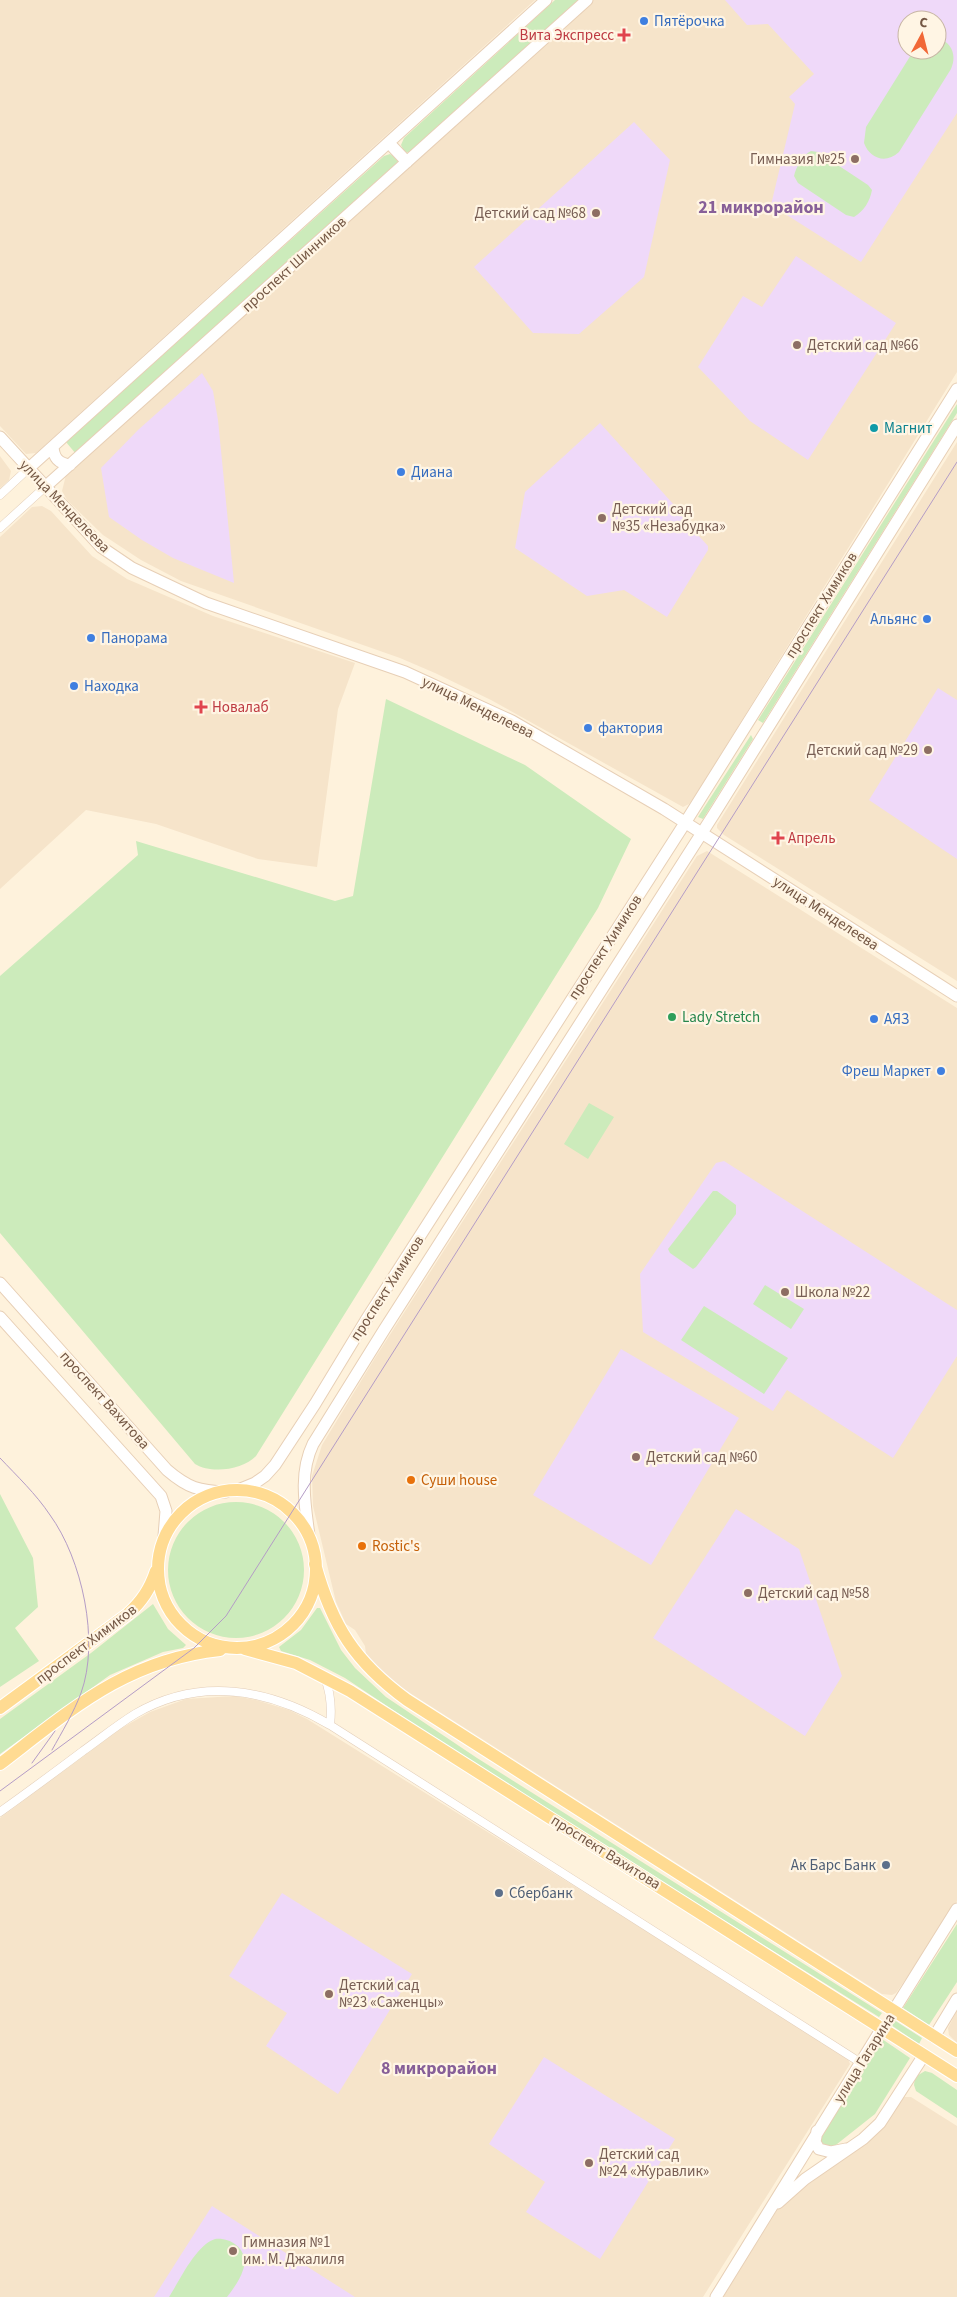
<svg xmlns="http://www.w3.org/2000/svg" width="957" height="2297" viewBox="0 0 957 2297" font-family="'Source Sans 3',sans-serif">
	<rect width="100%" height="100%" fill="#fef2dc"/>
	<!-- residential -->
	<path fill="#f6e4ca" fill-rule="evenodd" d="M0,0H535L36,453L26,454L0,426Z
		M589,0H957V372L695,796L689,804L683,807L491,700L435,673L400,658L181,581L141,560L103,535L67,500L62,491L66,475ZM907,20H937V50H907Z
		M957,442V981L724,835L717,828V825Z
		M0,456L11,471L9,480L0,488Z
		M42,506L51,511L92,556L127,579L213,616L355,663L338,709L317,867L258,859L156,824L86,810L0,889V537L32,507Z
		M707,851L957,1008V1901L912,1970L896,1993L892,1995L882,1994L391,1681L366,1654L365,1646L355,1630L346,1624L336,1602L313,1506L312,1476L322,1445L375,1358L697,856Z
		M234,1696L256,1700L289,1710L307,1719L847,2057L850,2064L703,2297H0V1818L120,1729L150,1712L186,1699Z
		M957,2011V2043L949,2035L948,2028Z
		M904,2097H911L957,2126V2297H723L780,2205Z"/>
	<!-- education -->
	<path fill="#efd9f9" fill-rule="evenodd" d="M725,0H957V113L861,262L771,205L795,104L789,97L814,74L768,24L747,25ZM907,20H937V50H907Z
		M634,122L670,160L644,277L579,334L533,333L474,267Z
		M796,256L896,323L808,460L750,421L698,367L743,296L762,307Z
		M202,373L213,391L218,420L234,583L173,558L142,540L109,517L101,468L138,430Z
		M600,423L684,516V520L708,546V550L667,617L624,590L587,596L515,548L525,492Z
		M938,688L957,700V859L869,800Z
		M724,1161L957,1310V1356L893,1458L787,1390L773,1411L643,1332L640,1274L716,1163Z
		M621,1349L739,1418L651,1565L533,1495Z
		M736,1509L799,1549L842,1676L805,1736L653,1638Z
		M282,1893L412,1974L338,2094L266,2046L287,2013L229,1976Z
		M544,2057L675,2139L600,2259L526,2212L545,2182L489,2144Z
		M212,2206L355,2297H154Z"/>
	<!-- green -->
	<path fill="#ccebbb" d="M555,0H580L409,153L404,151L401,145L404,138Z
		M937,38C952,42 957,55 951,69L899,152C886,164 870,159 864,143L866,127L914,50H937Z
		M811,151L818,152L868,185L872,190C870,201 864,211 854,217L846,215L798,183L794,176C796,167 803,155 811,151Z
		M390,154L397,159L398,162L76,454L66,442L384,156Z
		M957,404V413L763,723L758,720Z
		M386,699L525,765L631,839L598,908L256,1456C243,1470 211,1474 195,1464L0,1233V976L138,855L136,841L335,901L353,896Z
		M751,735L753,739L703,819L698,817Z
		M589,1103L614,1117L588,1159L564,1144Z
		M713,1191H717L736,1205V1214L696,1267L693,1269L670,1253L668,1249Z
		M765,1285L804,1309L791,1329L753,1304Z
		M704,1306L788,1358L764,1394L681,1340Z
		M0,1494L33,1558L38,1607L15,1628L39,1661L0,1687Z
		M168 1570a68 68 0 1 1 136 0a68 68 0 1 1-136 0Z
		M153,1604L168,1629L186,1645L183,1648L163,1652L110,1675L0,1754V1719L91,1653Z
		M317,1608H320L341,1650L355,1668L386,1697L477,1758L882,2013L879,2017L474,1764L345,1678L310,1660L281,1651L279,1647L301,1630Z
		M957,1924V1982L929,2025L903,2008Z
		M894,2020L922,2038L919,2044L891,2025Z
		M882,2039L910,2058L875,2114L832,2148L827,2149L820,2143V2136Z
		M925,2071L932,2073L957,2090V2118L916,2091L914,2085L915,2077Z
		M215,2239C232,2237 250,2251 243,2270C240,2280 233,2289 227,2297H169C180,2280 196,2245 215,2239Z"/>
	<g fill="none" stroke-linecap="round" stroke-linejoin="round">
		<defs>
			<path id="street" d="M0,495L29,468
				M0,528L45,487
				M325,1678C331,1694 332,1708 330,1725
				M0,1812C28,1792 55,1772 83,1751C100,1739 117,1725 135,1714C200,1676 269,1689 330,1725L861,2063"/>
			<path id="secondary" d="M389,143L407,162
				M0,437L101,547L132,568L206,603L405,672L512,721L664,809L957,996
				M53,447C54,458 58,463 70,465
				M29,468L546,0
				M45,487L587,0
				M0,1283L167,1470C188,1488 199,1491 226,1492
				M0,1317L161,1496L166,1511L164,1536
				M238,1490L255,1483L265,1476L275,1465L315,1404L366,1320L685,823L957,389
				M309,1535C305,1505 299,1473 313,1444L384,1330L714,814L957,425
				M894,2010L957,1909
				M934,2037L957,1999
				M817,2131L815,2142L819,2149L831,2152L846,2149
				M778,2203L805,2179L863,2139L880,2123L924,2055
				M716,2297L882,2028"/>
			<path id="primary" d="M158 1569a79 79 0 1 1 158 0a79 79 0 1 1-158 0Z
				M315,1564C332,1626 355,1662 407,1700L957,2051
				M245,1649L296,1663L350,1691L957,2076
				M0,1708L128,1614C142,1601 150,1589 156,1571
				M0,1764C72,1709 126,1660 220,1650"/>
		</defs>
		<!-- street casing -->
		<use href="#street" stroke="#e2cdb8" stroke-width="9"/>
		<!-- secondary casing -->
		<use href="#secondary" stroke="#e7cfb6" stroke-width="13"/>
		<!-- primary casing -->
		<use href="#primary" stroke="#fff" stroke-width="14"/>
		<!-- street -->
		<use href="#street" stroke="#fff" stroke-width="8"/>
		<!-- secondary -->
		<use href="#secondary" stroke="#fff" stroke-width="11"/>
		<!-- primary -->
		<use href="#primary" stroke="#ffdb92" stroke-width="12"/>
		<!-- tram -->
		<path stroke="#b49cc6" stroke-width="1" d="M0,1458C17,1476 36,1494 50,1515C82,1559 100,1641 81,1693C74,1712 62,1732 52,1750
			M32,1763L55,1731
			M0,1791L194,1648L226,1616L957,462"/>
	</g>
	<!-- markers -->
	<g fill="#3f7fe0" stroke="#fff5e4" stroke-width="2">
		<circle cx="644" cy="21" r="5"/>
		<circle cx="401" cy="472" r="5"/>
		<circle cx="927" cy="619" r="5"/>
		<circle cx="91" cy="638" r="5"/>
		<circle cx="74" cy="686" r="5"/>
		<circle cx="588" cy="728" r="5"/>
		<circle cx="874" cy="1019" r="5"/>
		<circle cx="941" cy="1071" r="5"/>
	</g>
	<g fill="#e0444e" stroke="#fff5e4" stroke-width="2">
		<path d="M621.5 27.5h5v5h5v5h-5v5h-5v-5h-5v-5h5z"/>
		<path d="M198.5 699.5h5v5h5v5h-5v5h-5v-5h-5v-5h5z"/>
		<path d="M775.5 830.5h5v5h5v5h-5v5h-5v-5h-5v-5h5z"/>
	</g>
	<g fill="#8d6e63" stroke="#fff5e4" stroke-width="2">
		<circle cx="855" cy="159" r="5"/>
		<circle cx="596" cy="213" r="5"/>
		<circle cx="797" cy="345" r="5"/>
		<circle cx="602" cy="518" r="5"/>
		<circle cx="928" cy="750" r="5"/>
		<circle cx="785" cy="1292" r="5"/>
		<circle cx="636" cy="1457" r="5"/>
		<circle cx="748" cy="1593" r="5"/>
		<circle cx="329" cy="1994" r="5"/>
		<circle cx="589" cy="2163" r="5"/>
		<circle cx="233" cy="2251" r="5"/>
	</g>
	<circle fill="#0f9aa8" stroke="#fff5e4" stroke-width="2" cx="874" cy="428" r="5"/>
	<circle fill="#2e9e5b" stroke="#fff5e4" stroke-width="2" cx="672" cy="1017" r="5"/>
	<g fill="#e8710a" stroke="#fff5e4" stroke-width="2">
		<circle cx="411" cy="1480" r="5"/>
		<circle cx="362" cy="1546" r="5"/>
	</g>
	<g fill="#5c6f8a" stroke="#fff5e4" stroke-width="2">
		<circle cx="886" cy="1865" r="5"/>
		<circle cx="499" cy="1893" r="5"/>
	</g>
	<g text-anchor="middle" stroke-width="4.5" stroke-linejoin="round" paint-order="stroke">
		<!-- shop labels -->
		<g font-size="15" fill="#366cbe" stroke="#fff5e4" text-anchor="start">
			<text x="654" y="26">Пятёрочка</text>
			<text x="411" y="477">Диана</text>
			<text x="917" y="624" text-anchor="end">Альянс</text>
			<text x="101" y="643">Панорама</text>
			<text x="84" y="691">Находка</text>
			<text x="598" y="733">фактория</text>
			<text x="884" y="1024">АЯЗ</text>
			<text x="931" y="1076" text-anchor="end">Фреш Маркет</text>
		</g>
		<!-- health labels -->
		<g font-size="15" fill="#be3a42" stroke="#fff5e4" text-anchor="start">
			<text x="614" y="40" text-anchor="end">Вита Экспресс</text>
			<text x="212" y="712">Новалаб</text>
			<text x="788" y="843">Апрель</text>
		</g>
		<!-- education labels -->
		<g font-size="15" fill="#785e54" stroke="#fff5e4" text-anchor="start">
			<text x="845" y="164" text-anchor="end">Гимназия №25</text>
			<text x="586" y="218" text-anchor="end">Детский сад №68</text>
			<text x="807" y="350">Детский сад №66</text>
			<text x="612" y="514">Детский сад<tspan x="612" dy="17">№35 «Незабудка»</tspan></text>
			<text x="918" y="755" text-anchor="end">Детский сад №29</text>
			<text x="795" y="1297">Школа №22</text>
			<text x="646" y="1462">Детский сад №60</text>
			<text x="758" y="1598">Детский сад №58</text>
			<text x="339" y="1990">Детский сад<tspan x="339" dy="17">№23 «Саженцы»</tspan></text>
			<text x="599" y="2159">Детский сад<tspan x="599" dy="17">№24 «Журавлик»</tspan></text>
			<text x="243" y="2247">Гимназия №1<tspan x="243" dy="17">им. М. Джалиля</tspan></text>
		</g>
		<!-- street labels -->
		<g font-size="15" fill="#745744" stroke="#fff5e4">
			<text transform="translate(294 264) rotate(-42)" y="5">проспект Шинников</text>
			<text transform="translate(65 506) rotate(46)" y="5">улица Менделеева</text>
			<text transform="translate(821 605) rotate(-58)" y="5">проспект Химиков</text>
			<text transform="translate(478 707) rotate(26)" y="5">улица Менделеева</text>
			<text transform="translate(826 913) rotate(33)" y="5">улица Менделеева</text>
			<text transform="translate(605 947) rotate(-57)" y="5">проспект Химиков</text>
			<text transform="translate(387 1288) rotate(-57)" y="5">проспект Химиков</text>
			<text transform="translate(105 1400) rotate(48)" y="5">проспект Вахитова</text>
			<text transform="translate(86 1644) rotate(-37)" y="5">проспект Химиков</text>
			<text transform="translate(606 1852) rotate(32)" y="5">проспект Вахитова</text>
			<text transform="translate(864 2058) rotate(-58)" y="5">улица Гагарина</text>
		</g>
		<!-- culture labels -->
		<g font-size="15" fill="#0d838f" stroke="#fff5e4" text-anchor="start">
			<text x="884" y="433">Магнит</text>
		</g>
		<!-- leisure labels -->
		<g font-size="15" fill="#27864d" stroke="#fff5e4" text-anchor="start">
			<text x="682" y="1022">Lady Stretch</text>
		</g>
		<!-- food labels -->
		<g font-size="15" fill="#c56008" stroke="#fff5e4" text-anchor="start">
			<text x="421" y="1485">Суши house</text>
			<text x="372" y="1551">Rostic's</text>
		</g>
		<!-- service labels -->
		<g font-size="15" fill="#4e5e75" stroke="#fff5e4" text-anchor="end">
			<text x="876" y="1870">Ак Барс Банк</text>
			<text x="509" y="1898" text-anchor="start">Сбербанк</text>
		</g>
		<!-- quarter labels -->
		<g font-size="18" font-weight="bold" fill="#875f98" stroke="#fff5e4">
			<text x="761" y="213">21 микрорайон</text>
			<text x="439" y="2074">8 микрорайон</text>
		</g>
	</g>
	<!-- north arrow -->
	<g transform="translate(922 35) rotate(7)"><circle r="24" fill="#fff5e4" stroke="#c7b6a4"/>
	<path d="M0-4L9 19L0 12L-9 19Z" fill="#f16837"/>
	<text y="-8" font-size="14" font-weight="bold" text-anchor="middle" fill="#745744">С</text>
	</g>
</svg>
